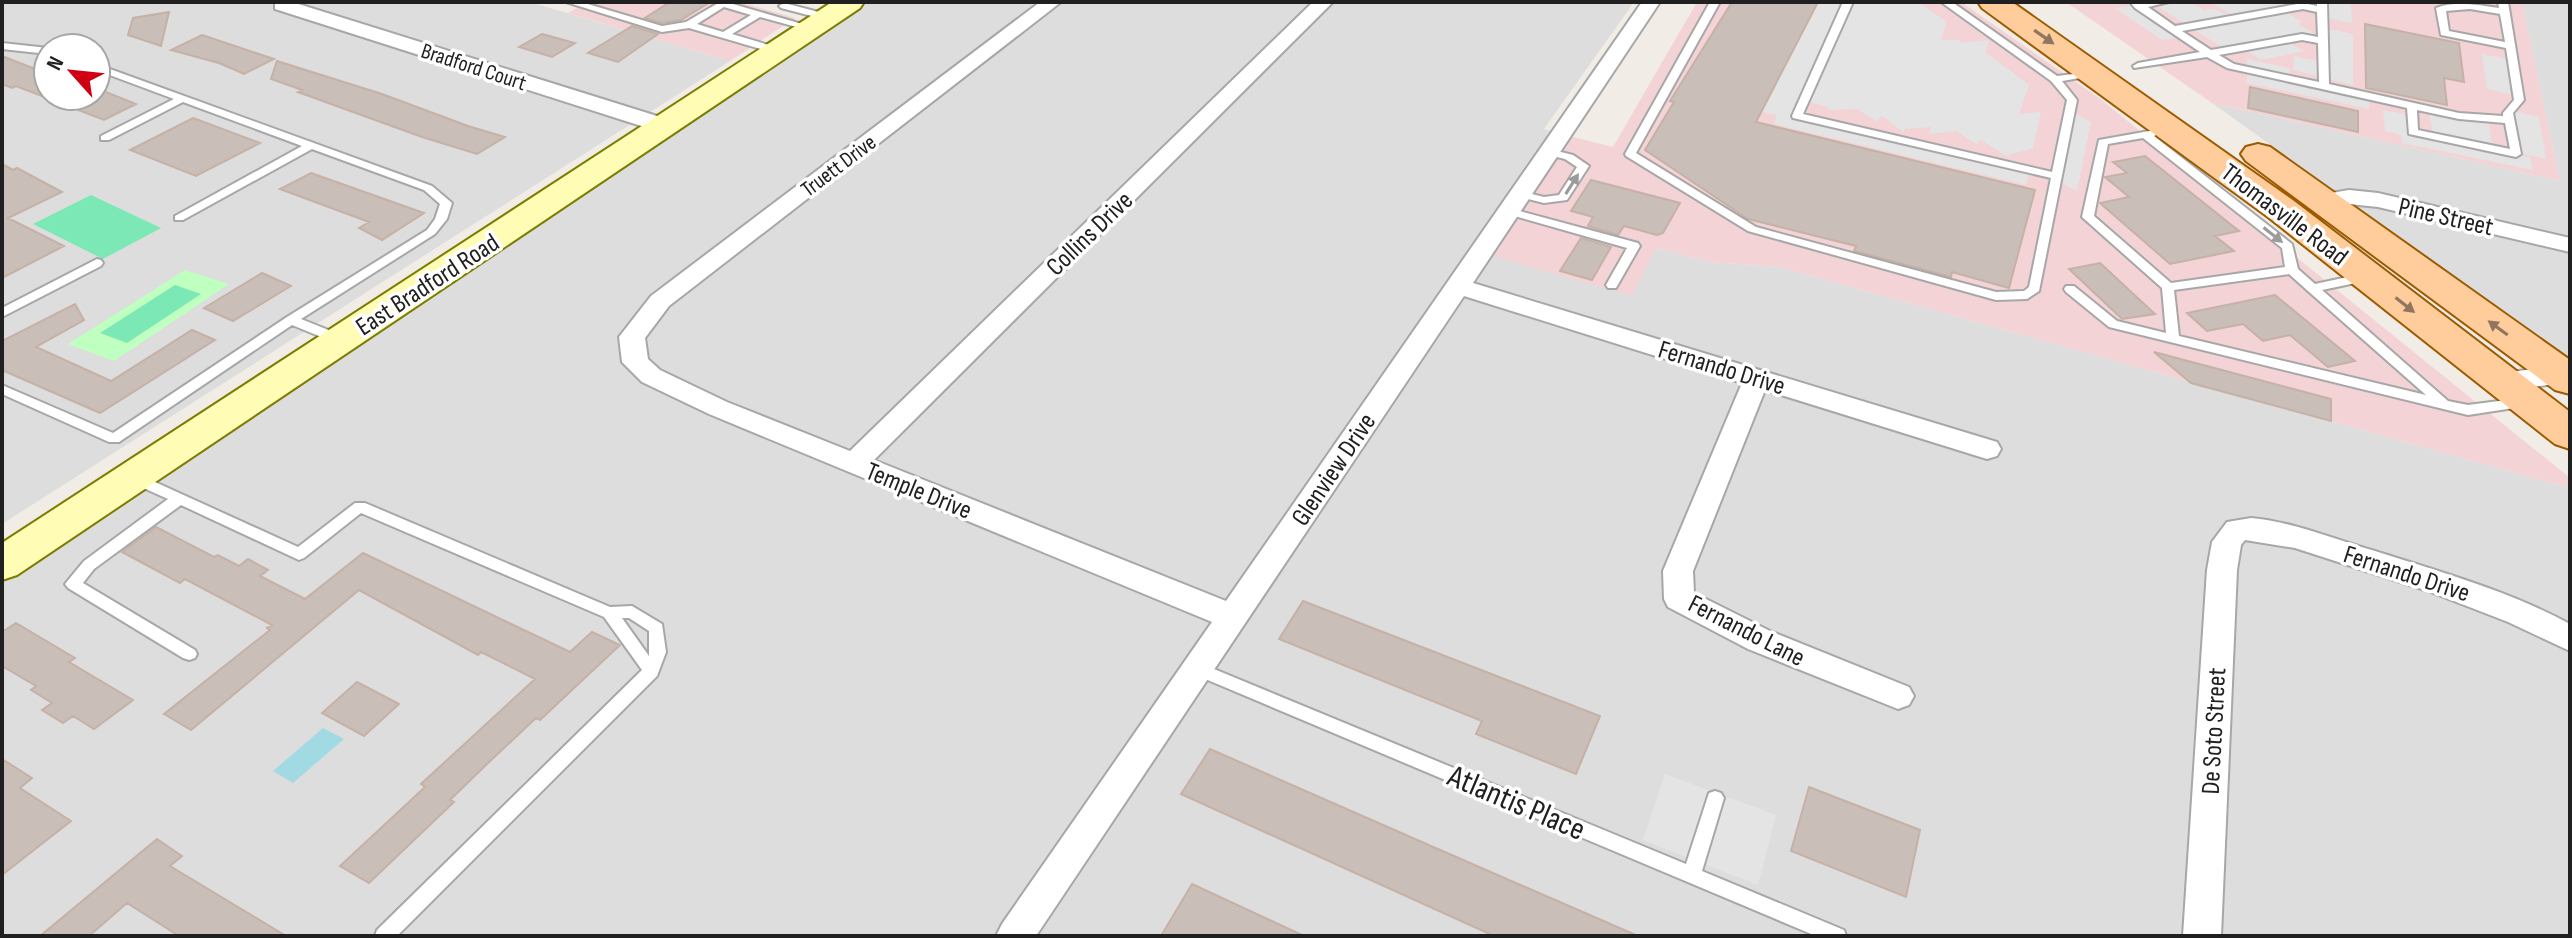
<svg xmlns="http://www.w3.org/2000/svg" width="2572" height="938" viewBox="0 0 2572 938" font-family="'Sofia Sans Condensed',sans-serif">
	<rect width="100%" height="100%" fill="#f1ece5"/>
	<!-- residential -->
	<path fill="#dedddd" fill-rule="evenodd" d="M2,2H530L730,61L2,524ZM48,48H96V96H48Z
		M869,2H1634L1544,129L1572,137L1656,248L1710,262L1780,267L2570,488V936H2V579Z
		M2522,2H2570V359L2212,103L2560,181Z"/>
	<!-- commercial -->
	<path fill="#f3d3d5" d="M587,2H739L795,18L730,61L568,13Z
		M1697,2H1961L2099,98L2570,478V488L1780,267L1710,262L1656,248L1632,296L1490,255L1569,136L1613,147Z
		M2066,2H2522L2560,181L2212,103Z"/>
	<!-- park -->
	<path fill="#bfffbf" d="M185,270L229,284L114,361L68,344Z"/>
	<!-- pitch -->
	<path fill="#7ce8b5" d="M91,195L161,228L103,259L33,224Z
		M175,285L201,294L127,343L100,333Z"/>
	<!-- parking -->
	<path fill="#e4e4e4" d="M1819,2H1918L1947,22L1941,40H1960L1959,43L1989,40L1985,52L2029,85L2019,114L2041,112L2033,148L2006,156L1983,141L1979,140L1977,145L1957,131L1929,134L1931,127L1905,129L1903,132L1881,115L1878,122L1857,109L1828,110L1829,107L1804,101L1797,116L2030,170L2026,185L1774,124L1777,115L1762,112Z
		M2160,2H2190L2204,10L2215,9L2233,19L2236,18L2210,2H2309L2322,9V2L2351,4L2352,23L2322,17V10L2303,6L2283,10L2302,22L2298,24L2322,38L2323,28L2353,34V85L2293,70L2294,56L2323,62V41L2302,37L2286,41L2304,51L2261,60L2244,49L2228,51L2154,4Z
		M2136,5L2182,37L2162,40L2115,8Z
		M2482,54L2512,60L2518,96L2487,89Z
		M2247,59L2289,68L2290,80L2369,97V109L2247,83Z
		M2069,110L2091,122L2077,191L2056,180Z
		M2383,110L2412,116L2413,132L2433,135L2429,110L2488,119L2493,149L2530,157L2533,170L2402,143L2401,135L2385,131Z
		M2510,110L2539,117L2546,159L2516,152Z
		M1665,774L1776,815L1758,885L1643,840Z"/>
	<!-- water -->
	<path fill="#a1dae3" d="M323,728L344,739L293,783L273,771Z"/>
	<!-- building -->
	<path fill="#cabeb8" stroke="#c5b1a6" stroke-width="2" d="M670,2H710L681,20L662,23L645,18Z
		M1732,2H1818L1756,122L2035,190L2009,288L1952,272L1951,277L1854,251L1856,246L1748,219L1645,150L1674,102L1670,101Z
		M169,12L161,46L128,35L133,18Z
		M2365,24L2459,43L2464,82L2444,78L2447,105L2366,88Z
		M632,26L658,34L618,62L588,53Z
		M542,34L575,43L552,57L519,47Z
		M202,35L274,59L244,74L219,63L171,50Z
		M2,56L48,74V96H96V88L136,104L104,120L16,86L12,88L2,84Z
		M277,61L382,94L468,126L505,137L477,154L422,137L298,92L302,90L271,79Z
		M2250,87L2358,111V132L2248,108Z
		M193,118L260,143L196,176L130,150Z
		M2145,156L2239,231L2215,236L2234,251L2170,264L2100,203L2129,197L2105,177L2127,173L2113,162Z
		M2,164L13,170L17,168L62,192L8,218L64,246L2,278Z
		M311,173L424,213L382,240L359,228L369,222L280,189Z
		M1591,180L1680,203L1663,233L1657,235L1624,226L1618,235L1588,226L1593,217L1571,211Z
		M1581,238L1611,247L1592,280L1560,271Z
		M2100,263L2155,314L2122,319L2069,269Z
		M262,273L291,286L233,321L204,308Z
		M2275,295L2355,361L2328,367L2290,335L2263,341L2243,324L2207,331L2187,313Z
		M75,304L84,320L36,347L111,381L192,330L215,340L100,413L2,370V341Z
		M2154,352L2331,399V421L2191,383Z
		M156,527L214,557L218,555L239,566L248,559L268,570L260,576L305,599L363,553L570,652L592,632L620,645L540,720L536,718L487,764L450,800L454,802L369,883L340,866L425,787L421,784L535,679L481,652L478,655L359,590L191,730L164,714L270,630L267,628L272,625L185,579L180,583L122,552Z
		M1303,601L1600,716L1576,774L1476,734L1482,721L1279,639Z
		M16,623L75,658L69,662L133,700L94,729L73,716L63,723L42,710L52,703L31,690L36,686L2,666V632Z
		M357,682L399,704L364,736L322,713Z
		M1210,749L1431,846L1638,936H1494L1181,794Z
		M2,759L32,778L20,788L71,821L2,875Z
		M1809,787L1920,830L1906,897L1791,851Z
		M157,839L182,856L170,866L286,936H179L127,903L89,936H40Z
		M1192,884L1304,936H1161Z"/>
	<g fill="none" stroke-linecap="round" stroke-linejoin="round">
		<defs>
			<path id="lane" d="M566,2H581L662,26L686,22L720,2H726L816,28L811,31L760,17L732,34L782,49V53L778,54L689,28L662,32ZM724,7L751,15L723,32L697,24Z
				M1710,2H1720L1636,153L1756,227L1996,292L2024,291L2029,287L2051,178L1793,118L1792,116L1843,2H1853L1803,114L2052,172L2067,100L2051,81L1941,2H1952L2057,76L2098,71V75L2062,81L2077,100L2039,291L2027,299L1996,300L1748,231L1626,156L1625,154Z
				M2130,2H2169L2148,7L2175,26L2303,3L2317,6V2H2327L2329,84L2459,113L2503,116V113L2514,100L2506,48L2441,35L2436,8C2455,0 2479,5 2499,8L2498,2H2508L2524,100L2513,113L2521,154L2516,157L2409,134L2407,108L2227,68L2207,57L2134,68L2133,66L2138,63L2200,52L2135,8ZM2303,9L2317,12L2318,37L2302,34L2211,50L2182,31ZM2470,9L2500,14L2505,42L2449,31L2446,11ZM2302,40L2318,43L2319,82L2234,64L2219,55ZM2417,110L2459,119L2505,123L2510,149L2418,130Z
				M784,3L830,15L832,17L827,20L781,8L779,6Z
				M2,43L48,48V54L2,49Z
				M96,64L432,186L452,203L447,219L435,234L301,319L346,337L347,340L346,343H336L292,325L119,442H109L2,394V385L113,433L287,317L427,230L435,219L440,204L424,190L312,149L183,220H175V216L302,146L183,102L109,140H101V136L174,99L96,70Z
				M2155,130L2160,133L2154,136L2292,244L2298,269L2315,284L2366,273L2370,274L2372,277L2370,280L2322,290L2448,401L2468,405L2522,398L2529,403L2527,406L2468,415L2109,327L2066,292L2064,289L2066,286H2074L2117,321L2166,333L2162,288L2082,217L2099,140ZM2143,138L2282,248L2285,267L2171,283L2094,216L2108,144ZM2289,274L2308,291L2426,395L2179,336L2174,290Z
				M1549,149L1573,155L1589,166L1567,200L1544,203L1516,196L1514,194L1520,191L1544,197L1559,195L1577,167L1565,159L1545,154L1544,152Z
				M1508,208L1638,243L1640,246L1616,288H1608L1606,285L1627,248L1504,213V209Z
				M97,259L101,260L103,263L101,266L2,317V308Z
				M133,472L298,547L355,503H365L610,607L632,606L662,624L666,652L657,676L397,936H375L377,930L642,670L604,617L361,513L304,558L299,560L181,505L94,569L83,583L195,650L197,654L195,658L189,660L183,658L68,588L65,584L84,561L168,499L128,481L126,477ZM622,618H629L649,631V656Z
				M1197,662L1686,864L1709,793L1715,791L1721,793L1724,798L1702,871L1844,930L1846,936H1816L1191,673L1189,668L1191,663Z"/>
			<path id="street" d="M275,2H292L673,121L676,126L673,131H657L275,9Z
				M1040,2H1061L669,306L645,338L648,359L660,370L727,402L850,451L1313,2H1333L874,460L1226,601L1642,2H1660L1473,283L1997,442L2001,449L1997,456L1987,459L1765,390L1693,571L1694,593L1770,631L1909,687L1914,696L1909,705L1898,709L1748,649L1668,607L1664,599L1663,571L1742,383L1464,296L1036,936H996L1002,924L1212,622L709,414L642,382L622,362L619,337L651,296Z
				M2349,190L2378,193L2570,238V252L2378,207L2349,204L2322,208L2314,206L2311,201L2314,196Z
				M2570,364V382L2504,391L2495,388L2491,382L2495,376L2504,373Z
				M2251,518C2294,522 2334,539 2375,551C2441,572 2509,591 2570,624V651L2508,622L2428,591L2295,548L2245,540L2241,545L2237,570L2221,936H2183L2207,570L2212,542L2227,522Z"/>
			<path id="secondary" d="M832,2H864L860,8L17,575L2,580V543Z"/>
			<path id="primary" d="M1978,2H2012L2294,201L2570,412V449L2555,444L2268,217L1982,8Z
				M2258,144L2270,147L2570,360V394L2555,390L2246,161L2241,154L2246,147Z"/>
		</defs>
		<!-- lane casing -->
		<use href="#lane" stroke="#a7a7a7" stroke-width="4"/>
		<!-- street casing -->
		<use href="#street" stroke="#a7a7a7" stroke-width="4"/>
		<!-- secondary casing -->
		<use href="#secondary" stroke="#7b7d00" stroke-width="4"/>
		<!-- primary casing -->
		<use href="#primary" stroke="#9b5b00" stroke-width="4"/>
		<!-- lane -->
		<use href="#lane" fill="#fff" fill-rule="evenodd"/>
		<!-- street -->
		<use href="#street" fill="#fff" fill-rule="evenodd"/>
		<!-- secondary -->
		<use href="#secondary" fill="#fffcb5" fill-rule="evenodd"/>
		<!-- primary -->
		<use href="#primary" fill="#ffcc9c" fill-rule="evenodd"/>
	</g>
	<!-- one-way arrows -->
	<defs><path id="oneway-solid" d="M-6-.8H1V-3.2L6.5 0L1 3.2V.8H-6Z" transform="scale(2)"/></defs>
	<g fill="#90765e">
		<use href="#oneway-solid" transform="translate(2044 37) rotate(35)"/>
		<use href="#oneway-solid" transform="translate(2405 305) rotate(38)"/>
		<use href="#oneway-solid" transform="translate(2498 328) rotate(-144)"/>
	</g>
	<g fill="#9b9b9b">
		<use href="#oneway-solid" transform="translate(1572 184) rotate(-58)"/>
		<use href="#oneway-solid" transform="translate(2273 235) rotate(38)"/>
	</g>
	<g text-anchor="middle" stroke-width="7" stroke-linejoin="round" paint-order="stroke">
		<!-- far-street labels -->
		<g font-size="22" fill="#202020" stroke="#fff">
			<text transform="translate(474 66) rotate(18)" y="8">Bradford Court</text>
			<text transform="translate(838 165) rotate(-37)" y="8">Truett Drive</text>
		</g>
		<!-- street labels -->
		<g font-size="26" fill="#202020" stroke="#fff">
			<text transform="translate(2285 214) rotate(37)" y="9">Thomasville Road</text>
			<text transform="translate(2446 216) rotate(13)" y="9">Pine Street</text>
			<text transform="translate(1089 233) rotate(-44)" y="9">Collins Drive</text>
			<text transform="translate(427 284) rotate(-33)" y="9">East Bradford Road</text>
			<text transform="translate(1722 367) rotate(17)" y="9">Fernando Drive</text>
			<text transform="translate(1333 469) rotate(-56)" y="9">Glenview Drive</text>
			<text transform="translate(919 490) rotate(22)" y="9">Temple Drive</text>
			<text transform="translate(2407 573) rotate(18)" y="9">Fernando Drive</text>
			<text transform="translate(1747 630) rotate(27)" y="9">Fernando Lane</text>
			<text transform="translate(2213 731) rotate(-87)" y="9">De Soto Street</text>
		</g>
		<!-- near-street labels -->
		<g font-size="32" fill="#202020" stroke="#fff">
			<text transform="translate(1517 802) rotate(23)" y="11">Atlantis Place</text>
		</g>
	</g>
	<!-- border -->
	<rect width="2572" height="938" fill="none" stroke="#202020" stroke-width="8"/>
	<!-- north arrow -->
	<g transform="translate(72 72) rotate(297)"><circle r="38" fill="#ffffff" stroke="#a6a6a6" stroke-width="2"/>
	<path d="M0-6L14 30L0 20L-14 30Z" fill="#cf0012"/>
	<text y="-12" font-size="22" font-weight="bold" text-anchor="middle" fill="#202020">N</text>
	</g>
</svg>
